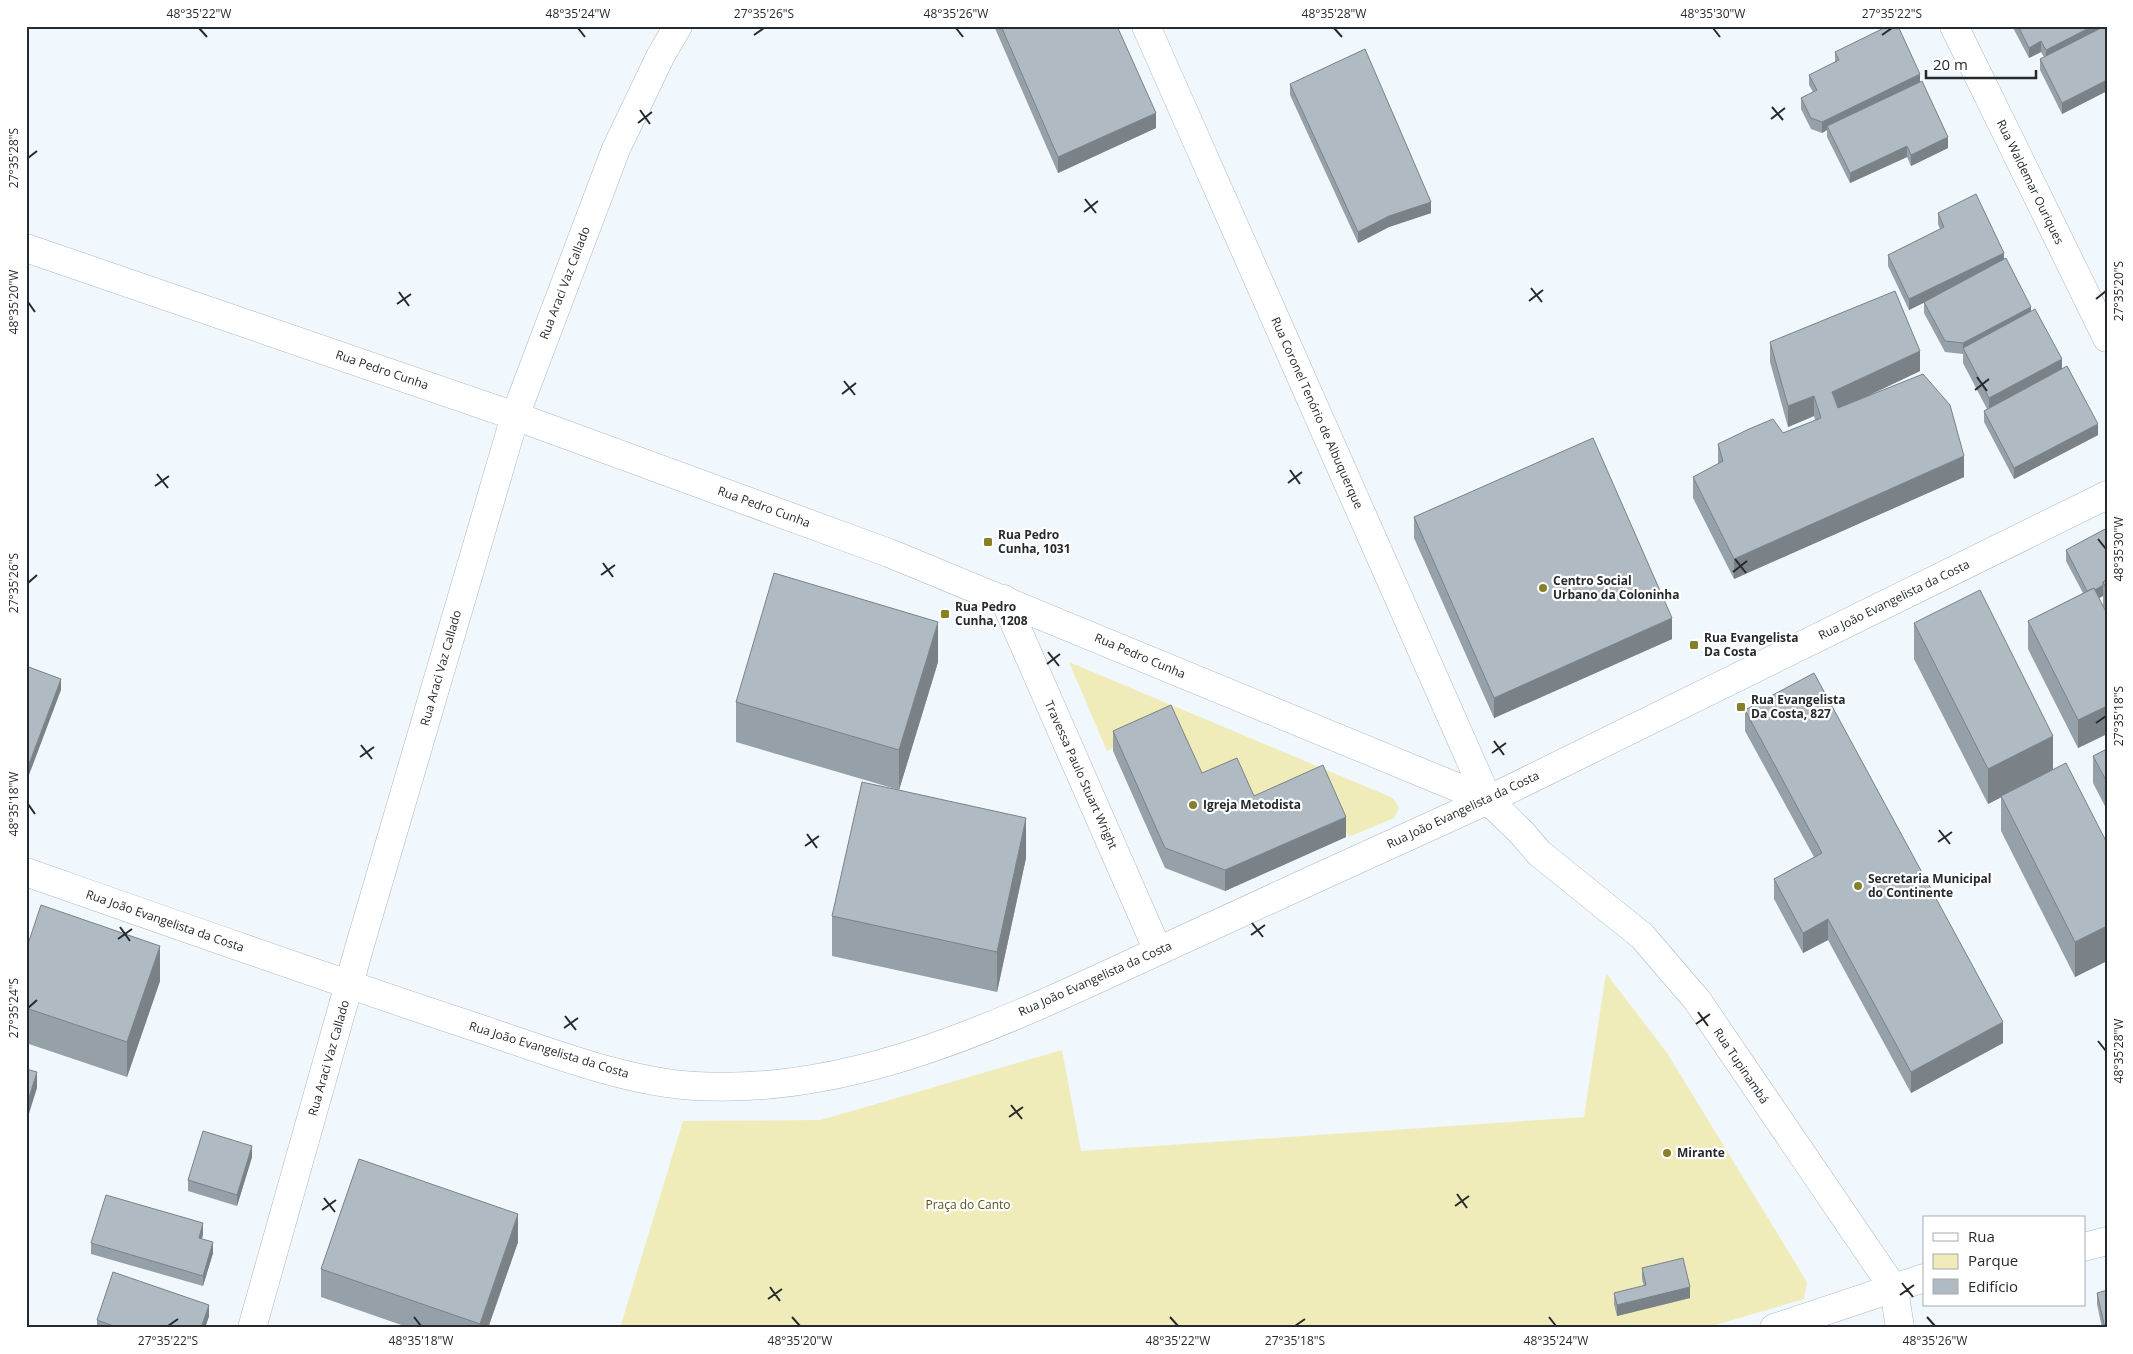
<svg xmlns="http://www.w3.org/2000/svg" width="2133" height="1354" viewBox="0 0 2133 1354" font-family="'Open Sans',sans-serif">
	<rect width="100%" height="100%" fill="#f0f7fd"/>
	<!-- green -->
	<path fill="#efecba" d="M1069,662L1393,798L1399,808L1394,818L1349,837L1324,782L1255,812L1203,790L1173,722L1107,751Z
		M1606,973L1667,1053L1807,1282L1804,1299L1705,1328H620L683,1121L821,1120L1062,1050L1081,1151L1584,1117Z"/>
	<g fill="none" stroke-linecap="round" stroke-linejoin="round">
		<defs>
			<path id="street" d="M1004,599L1158,951
				M26,872C174,924 321,976 469,1025C539,1048 622,1082 695,1086C863,1096 1020,1014 1169,946C1275,897 1382,848 1488,800L1146,26"/>
			<path id="secondary" d="M1954,26L2107,338
				M26,248L515,416L889,553L1488,800L1522,833L1539,853L1642,936L1697,1000L1894,1289L1900,1328
				M1488,800L2107,495
				M2084,1247L2107,1241
				M252,1328L360,945L515,416L616,149L661,55L678,26
				M1774,1328L1924,1278"/>
		</defs>
		<!-- street casing -->
		<use href="#street" stroke="#adb8c1" stroke-width="29"/>
		<!-- secondary casing -->
		<use href="#secondary" stroke="#adb8c1" stroke-width="29"/>
		<!-- street -->
		<use href="#street" stroke="#fff" stroke-width="28"/>
		<!-- secondary -->
		<use href="#secondary" stroke="#fff" stroke-width="28"/>
	</g>
	<!-- wall -->
	<path fill="#96a0a8" fill-rule="evenodd" d="M994,26H1117L1156,128L1058,173Z
		M2012,26H2107V91L2062,114L2040,70V59L2044,57L2041,52L2029,58Z
		M1835,52L1920,82L1948,148L1911,166L1907,157L1850,183L1827,137V130L1822,133L1811,129L1801,109V98L1813,92L1809,85V75L1835,62Z
		M1290,84L1431,213L1389,227L1358,243L1290,95Z
		M1938,213L2004,259L2031,311L2098,435L2014,479L1984,422V411L1987,409L1963,363V354L1945,352L1924,313V302L1909,310L1888,266V255L1940,229L1938,224Z
		M1770,342L1920,371L1865,397L1964,477L1734,579L1693,498V477L1718,464V444L1783,433L1815,420L1814,416L1788,427L1770,362Z
		M1414,517L1672,639L1494,718L1414,538Z
		M2107,528V734L2078,748L2028,649V621L2083,593L2066,561V550ZM2103,596V606L2099,598Z
		M1914,623L2053,770L2107,843V961L2075,977L2001,831V797L1988,804L1914,659Z
		M938,662L899,790L736,742V702Z
		M1745,710L2003,1043L1911,1093L1828,940L1803,953L1774,899V879L1814,857L1745,731Z
		M1113,731L1202,773L1346,837L1225,891L1165,868L1113,751Z
		M2107,749V810L2093,783V756Z
		M1026,858L997,992L832,956V916Z
		M26,950L160,981L127,1077L26,1043Z
		M252,1157L237,1206L188,1191V1180Z
		M203,1234L202,1239L213,1253L203,1286L91,1254V1243Z
		M518,1242L488,1328H410L321,1297V1269Z
		M1642,1268L1690,1298L1617,1316L1614,1304V1293L1644,1286L1642,1279Z
		M2097,1293L2107,1328H2102L2097,1304Z
		M209,1316L205,1328H97V1320Z"/>
	<!-- shaded-wall -->
	<path fill="#7a8288" d="M2093,26H2107L2046,61V50Z
		M2041,41V52L2029,58V48Z
		M1920,74V85L1827,126V130L1822,133V122Z
		M2107,80V91L2062,114V103Z
		M1156,113V128L1058,173V157Z
		M1948,137V148L1911,166V155Z
		M1907,146V157L1850,183V173Z
		M1431,202V213L1389,227L1358,243V232L1389,216Z
		M2004,253V264L1909,310V299Z
		M2031,307V317L1963,348V343Z
		M1920,351V371L1832,413V392Z
		M2062,359V375L1989,414V398Z
		M1814,396V416L1788,427V406Z
		M2098,424V435L2014,479V468Z
		M1964,456V477L1734,579V559Z
		M2103,585V596L2088,604V593Z
		M1672,618V639L1494,718V698Z
		M938,622V662L899,790V750Z
		M61,679V690L26,783V772Z
		M2107,706V734L2078,748V720Z
		M2053,736V771L1988,804V769Z
		M1346,817V837L1225,891V870Z
		M1026,818V858L997,992V952Z
		M1828,919V940L1803,953V933Z
		M2107,926V961L2075,977V942Z
		M160,946V981L127,1077V1042Z
		M2003,1022V1043L1911,1093V1072Z
		M37,1072V1088L26,1123V1107Z
		M252,1146V1157L237,1206V1195Z
		M518,1214V1242L488,1328H480V1324Z
		M203,1223V1234L199,1249V1238Z
		M213,1242V1253L203,1286V1276Z
		M1690,1287V1298L1617,1316V1305Z
		M209,1305V1316L205,1328H201Z"/>
	<!-- building -->
	<path fill="#afbac3" stroke="#7a8288" d="M1001,26H1117L1156,113L1058,157Z
		M1888,26H1898L1920,74L1822,122L1811,118L1801,98L1817,90L1809,75L1839,60L1835,52Z
		M2018,26H2093L2046,50L2041,41L2029,48Z
		M2105,26H2107V80L2062,103L2040,59Z
		M1365,49L1431,202L1389,216L1358,232L1290,84Z
		M1922,81L1948,137L1911,155L1907,146L1850,173L1827,126Z
		M1976,194L2004,253L1909,299L1888,255L1944,227L1938,213Z
		M2006,258L2031,307L1963,343L1945,341L1924,302Z
		M1895,291L1920,351L1832,392L1838,408L1923,374L1950,405L1964,456L1734,559L1693,477L1723,461L1718,444L1749,429L1773,419L1783,433L1821,418L1814,396L1788,406L1770,342Z
		M2035,309L2062,359L1989,398L1963,348Z
		M2067,366L2098,424L2014,468L1984,411Z
		M1593,438L1672,618L1494,698L1414,517Z
		M2107,528V580L2103,582V585L2095,590L2094,588L2087,591L2066,550Z
		M774,573L938,622L899,750L736,702Z
		M2107,580V590L2103,582Z
		M2094,588L2107,614V706L2078,720L2028,621Z
		M1980,590L2053,736L1988,769L1914,623Z
		M26,666L61,679L26,772Z
		M1814,673L2003,1022L1911,1072L1828,919L1803,933L1774,879L1822,853L1745,710Z
		M1171,705L1202,773L1237,758L1254,796L1323,765L1346,817L1225,870L1165,848L1113,731Z
		M2107,749V782L2093,756Z
		M2066,763L2107,843V926L2075,942L2001,796Z
		M862,782L1026,818L997,952L832,916Z
		M41,905L160,946L127,1042L26,1008V950Z
		M26,1069L37,1072L26,1107Z
		M203,1131L252,1146L237,1195L188,1180Z
		M359,1159L518,1214L480,1324L321,1269Z
		M106,1195L203,1223L199,1238L213,1242L203,1276L91,1243Z
		M1683,1258L1690,1287L1617,1305L1614,1293L1646,1285L1642,1268Z
		M113,1272L209,1305L201,1328H119L97,1320Z
		M2107,1290V1328H2105L2097,1293Z"/>
	<!-- ticks -->
	<path fill="none" stroke="#262a2d" stroke-width="2" d="M199,28L207,37M578,28L585,37M956,28L963,37M1334,28L1342,37M1713,28L1720,37M754,35L764,28M1882,35L1892,28M1772,107L1783,120M640,110L650,124M1771,119L1785,108M638,123L652,112M28,158L37,151M1085,199L1096,213M1084,212L1098,201M1531,288L1542,302M399,292L409,306M2096,299L2106,291M1529,301L1543,290M28,302L35,312M397,304L411,294M1977,377L1987,391M844,381L855,395M1975,390L1989,379M842,394L856,383M1290,470L1300,484M157,474L168,488M1288,483L1302,472M155,486L169,476M2098,539L2106,549M1735,559L1746,573M603,563L613,577M1733,572L1747,561M601,575L615,565M28,583L37,575M1048,652L1059,666M1047,664L1060,654M2096,723L2106,716M1494,741L1504,755M361,745L372,759M1492,753L1506,743M360,757L374,747M28,804L35,814M1939,830L1950,844M807,834L817,848M1938,842L1952,832M805,846L819,836M1252,923L1263,937M120,927L130,941M1251,935L1265,925M118,939L132,929M28,1008L37,1000M1698,1012L1708,1026M565,1016L576,1030M1696,1024L1710,1014M564,1028L578,1018M2098,1041L2106,1051M1011,1105L1022,1119M1009,1117L1023,1107M1457,1194L1467,1208M324,1198L335,1212M1455,1206L1469,1196M322,1210L336,1200M1902,1283L1913,1297M770,1287L780,1301M1900,1295L1914,1285M768,1299L782,1289M414,1317L421,1326M792,1317L800,1326M1170,1317L1178,1326M1549,1317L1556,1326M1927,1317L1935,1326M168,1326L178,1319M1295,1326L1305,1319"/>
	<!-- markers -->
	<g fill="#878028" stroke="#fff" stroke-width="2">
		<rect x="983" y="537" width="10" height="10" rx="2.5"/>
		<circle cx="1543" cy="588" r="5"/>
		<rect x="940" y="609" width="10" height="10" rx="2.5"/>
		<rect x="1689" y="640" width="10" height="10" rx="2.5"/>
		<rect x="1736" y="702" width="10" height="10" rx="2.5"/>
		<circle cx="1193" cy="805" r="5"/>
		<circle cx="1858" cy="886" r="5"/>
		<circle cx="1667" cy="1153" r="5"/>
	</g>
	<g text-anchor="middle" stroke-width="4.5" stroke-linejoin="round" paint-order="stroke">
		<!-- street labels -->
		<g font-size="12" fill="#262a2d" stroke="#fff">
			<text transform="translate(2030 182) rotate(64)" y="4">Rua Waldemar Ouriques</text>
			<text transform="translate(565 283) rotate(-69)" y="4">Rua Araci Vaz Callado</text>
			<text transform="translate(382 370) rotate(19)" y="4">Rua Pedro Cunha</text>
			<text transform="translate(1317 413) rotate(66)" y="4">Rua Coronel Tenório de Albuquerque</text>
			<text transform="translate(764 507) rotate(20)" y="4">Rua Pedro Cunha</text>
			<text transform="translate(1894 600) rotate(-26)" y="4">Rua João Evangelista da Costa</text>
			<text transform="translate(1140 656) rotate(23)" y="4">Rua Pedro Cunha</text>
			<text transform="translate(441 668) rotate(-74)" y="4">Rua Araci Vaz Callado</text>
			<text transform="translate(1081 775) rotate(66)" y="4">Travessa Paulo Stuart Wright</text>
			<text transform="translate(1463 810) rotate(-25)" y="4">Rua João Evangelista da Costa</text>
			<text transform="translate(165 921) rotate(19)" y="4">Rua João Evangelista da Costa</text>
			<text transform="translate(1095 979) rotate(-24)" y="4">Rua João Evangelista da Costa</text>
			<text transform="translate(549 1050) rotate(17)" y="4">Rua João Evangelista da Costa</text>
			<text transform="translate(329 1058) rotate(-74)" y="4">Rua Araci Vaz Callado</text>
			<text transform="translate(1741 1066) rotate(56)" y="4">Rua Tupinambá</text>
		</g>
		<!-- poi labels -->
		<g font-size="12" font-weight="bold" fill="#262a2d" stroke="#fff" text-anchor="start">
			<text x="998" y="539">Rua Pedro<tspan x="998" dy="14">Cunha, 1031</tspan></text>
			<text x="1553" y="585">Centro Social<tspan x="1553" dy="14">Urbano da Coloninha</tspan></text>
			<text x="955" y="611">Rua Pedro<tspan x="955" dy="14">Cunha, 1208</tspan></text>
			<text x="1704" y="642">Rua Evangelista<tspan x="1704" dy="14">Da Costa</tspan></text>
			<text x="1751" y="704">Rua Evangelista<tspan x="1751" dy="14">Da Costa, 827</tspan></text>
			<text x="1203" y="809">Igreja Metodista</text>
			<text x="1868" y="883">Secretaria Municipal<tspan x="1868" dy="14">do Continente</tspan></text>
			<text x="1677" y="1157">Mirante</text>
		</g>
		<!-- park labels -->
		<g font-size="12" fill="#585419" stroke="#fff">
			<text x="968" y="1209">Praça do Canto</text>
		</g>
	</g>
	<!-- border -->
	<rect width="2133" height="1354" fill="none" stroke="#ffffff" stroke-width="55"/>
	<!-- legend -->
	<rect x="1923" y="1216" width="162" height="90" fill="#ffffff" stroke="#a8aaab"/>
	<rect x="1933" y="1233" width="25" height="8" fill="#ffffff" stroke="#a8aaab"/>
	<text x="1968" y="1242" font-size="15" fill="#262a2d">Rua</text>
	<rect x="1933" y="1254" width="25" height="15" fill="#efecba" stroke="#a8aaab"/>
	<text x="1968" y="1266" font-size="15" fill="#262a2d">Parque</text>
	<rect x="1933" y="1279" width="25" height="15" fill="#afbac3" stroke="#a8aaab"/>
	<text x="1968" y="1292" font-size="15" fill="#262a2d">Edifício</text>
	<!-- scale -->
	<path d="M1926 70v8h110v-8" fill="none" stroke="#262a2d" stroke-width="2.5"/>
	<text x="1933" y="70" font-size="15" fill="#262a2d" stroke="#ffffff" stroke-width="4" paint-order="stroke">20 m</text>
	<rect x="28" y="28" width="2078" height="1298" fill="none" stroke="#262a2d" stroke-width="2"/>
	<g font-size="12" text-anchor="middle" fill="#262a2d">
		<text x="199" y="18">48°35'22"W</text>
		<text x="578" y="18">48°35'24"W</text>
		<text x="764" y="18">27°35'26"S</text>
		<text x="956" y="18">48°35'26"W</text>
		<text x="1334" y="18">48°35'28"W</text>
		<text x="1713" y="18">48°35'30"W</text>
		<text x="1892" y="18">27°35'22"S</text>
		<text transform="translate(14 158) rotate(-90)" y="4">27°35'28"S</text>
		<text transform="translate(2119 291) rotate(-90)" y="4">27°35'20"S</text>
		<text transform="translate(14 302) rotate(-90)" y="4">48°35'20"W</text>
		<text transform="translate(2119 549) rotate(-90)" y="4">48°35'30"W</text>
		<text transform="translate(14 583) rotate(-90)" y="4">27°35'26"S</text>
		<text transform="translate(2119 716) rotate(-90)" y="4">27°35'18"S</text>
		<text transform="translate(14 804) rotate(-90)" y="4">48°35'18"W</text>
		<text transform="translate(14 1008) rotate(-90)" y="4">27°35'24"S</text>
		<text transform="translate(2119 1051) rotate(-90)" y="4">48°35'28"W</text>
		<text x="168" y="1345">27°35'22"S</text>
		<text x="421" y="1345">48°35'18"W</text>
		<text x="800" y="1345">48°35'20"W</text>
		<text x="1178" y="1345">48°35'22"W</text>
		<text x="1295" y="1345">27°35'18"S</text>
		<text x="1556" y="1345">48°35'24"W</text>
		<text x="1935" y="1345">48°35'26"W</text>
	</g>
</svg>
